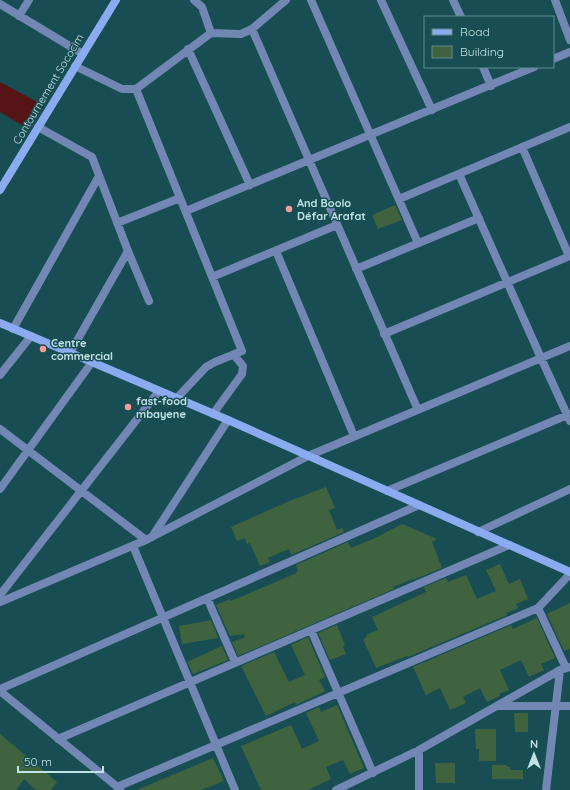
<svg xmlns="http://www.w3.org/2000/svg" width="570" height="790" viewBox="0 0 570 790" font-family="Quicksand,sans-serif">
	<rect width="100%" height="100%" fill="#184e53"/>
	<!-- water -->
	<path fill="#561416" d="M0,82L43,105L25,127L0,112Z"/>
	<!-- building -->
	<path fill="#40633f" d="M395,205L402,220L378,229L372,215Z
		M326,487L335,508L329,510L337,530L342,528L344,532L291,555L289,549L268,558L270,562L260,566L250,543L247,544L245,538L237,541L231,527L287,502Z
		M402,524L437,539L432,542L442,568L413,580V579L393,587L394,589L238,656L232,642L245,637L244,634L230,636L216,605L230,599L231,601L297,573L296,572L298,571L296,565L348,542L351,548L373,539Z
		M500,564L509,584L520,579L528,599L516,604L518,608L506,613L507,615L408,657L407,656L376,668L363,639L367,637L366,635L378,630L372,617L426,592L424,587L446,578L448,582L466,575L477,599L496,591L486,570Z
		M570,603V649L564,651L547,614Z
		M537,618L555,658L541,664L544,670L529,677L521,660L500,670L509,690L499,694L500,696L487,702L480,688L463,697L466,703L450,710L440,688L426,695L413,667L511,625L513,629Z
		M211,620L218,638L182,644L179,626Z
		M337,625L345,645L343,646L346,654L330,660L318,633Z
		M308,637L325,677L319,680L325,691L296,705L295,702L266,716L241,666L274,652L289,682L305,675L291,645Z
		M222,646L228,660L193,674L187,662Z
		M337,705L364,768L350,774L343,760L326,767L331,779L308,790H261L241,746L291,725L302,749L319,741L306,713L319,707L321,712Z
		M514,713H528V732H515Z
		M475,729H496V761H479V749H476Z
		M0,734L57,782L51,790H36L24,779L16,790H0Z
		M213,758L224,781L212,786L200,790H137Z
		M435,763H455V783H436Z
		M492,765H507V767H510V770H523V779H492Z"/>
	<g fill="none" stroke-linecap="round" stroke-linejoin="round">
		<!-- street -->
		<path stroke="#7287b3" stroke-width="8" d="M194,0L202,7L211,33
			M311,0L418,243
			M381,0L432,110
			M453,0L461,17
			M555,0L570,40
			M0,4L83,54
			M19,16L29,0
			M252,29L418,410
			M188,49L250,185
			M553,59L570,52
			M75,66L122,89H136L211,33L241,34L252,29L286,0
			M483,67L491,86
			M136,89L242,351L215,362L206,367L176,399
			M38,127L92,157L128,251L149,301
			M522,147L569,256
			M459,174L541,358L570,421
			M399,199L570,127
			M186,211L534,67
			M117,223L180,198
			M276,251L354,436
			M356,269L479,218
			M212,277L337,225
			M13,329L99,176
			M384,334L570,256
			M70,353L128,251
			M0,375L31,336
			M213,414L242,374L243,366L234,355
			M0,429L146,540
			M0,489L92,362
			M387,491L570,414
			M478,532L570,489
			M152,537L228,420
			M133,546L235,790
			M0,595L159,391
			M207,598L235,662
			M0,602L146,540L308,456L570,346
			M538,608L566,668
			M311,630L373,773
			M0,689L419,505
			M0,691L120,789
			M498,706H570
			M58,739L509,545
			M419,750V790
			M117,787L538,608L570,574
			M336,790L419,750L560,670L570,667
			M546,790L560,670"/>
		<!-- secondary -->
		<path stroke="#8aabf0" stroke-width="8" d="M0,190L116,0
			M0,323L228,420L570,572"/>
	</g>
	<!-- markers -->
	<g fill="#f59c96" stroke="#184e53" stroke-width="1.5">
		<circle cx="289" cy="209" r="4"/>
		<circle cx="43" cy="349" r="4"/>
		<circle cx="128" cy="407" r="4"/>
	</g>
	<g text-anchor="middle" stroke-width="3" stroke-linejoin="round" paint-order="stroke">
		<!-- street labels -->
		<g font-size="11" fill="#c2e3e6" stroke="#184e53">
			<text transform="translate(48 89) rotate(-59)" y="4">Contournement Sococim</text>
		</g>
		<!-- poi labels -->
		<g font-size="11" font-weight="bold" fill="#c2e3e6" stroke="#184e53" text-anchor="start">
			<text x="297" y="207">And Boolo<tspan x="297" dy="13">Défar Arafat</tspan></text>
			<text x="51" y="347">Centre<tspan x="51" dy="13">commercial</tspan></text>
			<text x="136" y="405">fast-food<tspan x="136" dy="13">mbayene</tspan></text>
		</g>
	</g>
	<!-- legend -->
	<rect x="424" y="16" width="130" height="52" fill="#184e53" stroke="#5c8a8e"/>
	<rect x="432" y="29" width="20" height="6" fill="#8aabf0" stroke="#5c8a8e"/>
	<text x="460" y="36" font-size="12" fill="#c2e3e6">Road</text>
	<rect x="432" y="46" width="20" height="12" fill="#40633f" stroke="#5c8a8e"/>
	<text x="460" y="56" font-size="12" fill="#c2e3e6">Building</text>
	<!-- north arrow -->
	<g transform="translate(534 754)" stroke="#184e53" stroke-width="3" paint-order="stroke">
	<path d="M0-3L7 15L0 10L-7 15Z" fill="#c2e3e6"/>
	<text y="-6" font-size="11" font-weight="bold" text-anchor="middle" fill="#c2e3e6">N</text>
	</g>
	<!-- scale -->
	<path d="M18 766v6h85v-6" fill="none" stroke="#c2e3e6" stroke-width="2"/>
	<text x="24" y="766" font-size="12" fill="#c2e3e6" stroke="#184e53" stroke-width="3" paint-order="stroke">50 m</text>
</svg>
